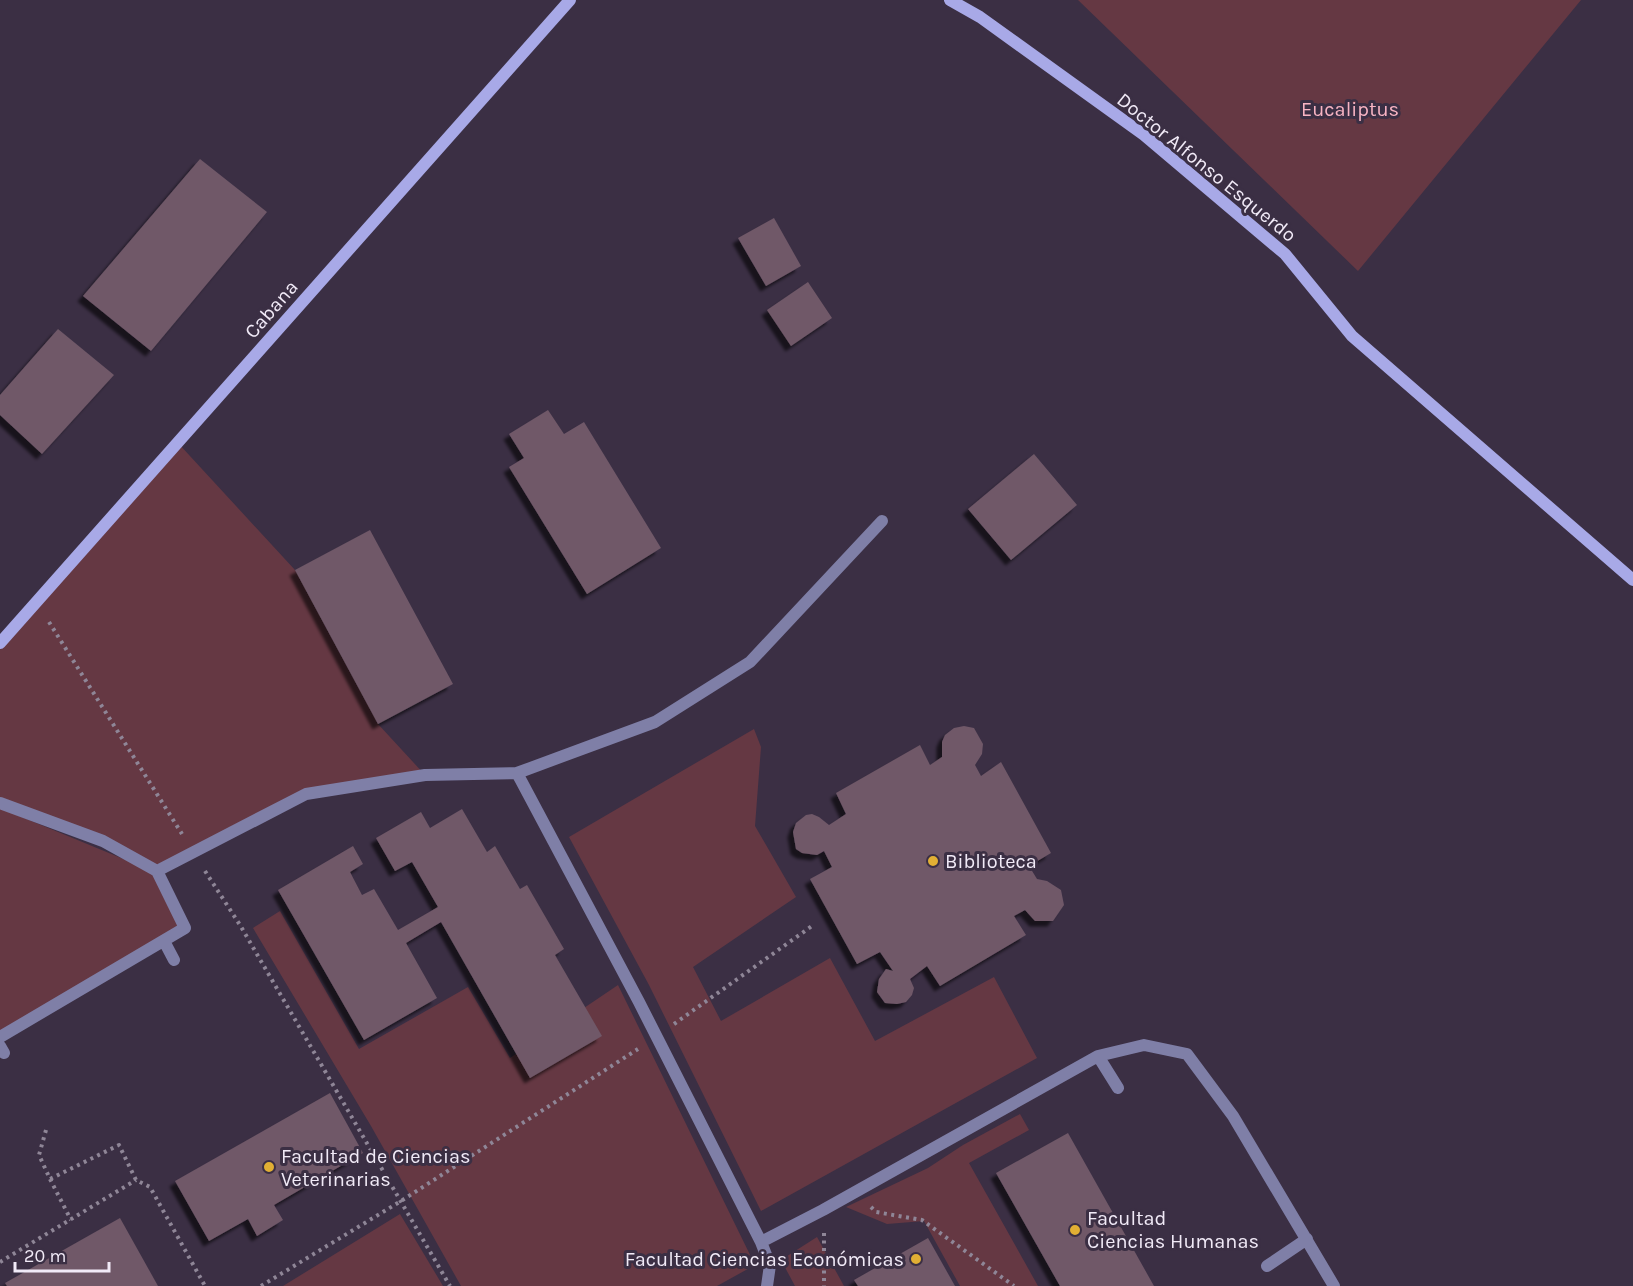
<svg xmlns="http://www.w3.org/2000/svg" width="1633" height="1286" viewBox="0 0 1633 1286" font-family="Karla,sans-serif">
	<defs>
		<filter id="shadow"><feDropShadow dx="-5.5" dy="5.5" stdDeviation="1.5" flood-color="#0009"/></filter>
	</defs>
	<rect width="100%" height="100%" fill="#3b2f44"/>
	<!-- green -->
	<path fill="#653843" d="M1078,0H1581L1358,271Z
		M178,443L295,570L378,724L425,775L306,794L157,871L103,841L0,803V643Z
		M754,729L761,747L755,826L796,897L693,967L721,1021L830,958L875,1041L994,977L1037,1058L761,1211L649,985L569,837Z
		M0,808L155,872L185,928L0,1037Z
		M280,911L359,1049L468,987L510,1058L618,985L755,1265L717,1286H461L371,1126L253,928Z
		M1020,1114L1029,1130L969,1163L1038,1286H960L924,1221L887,1224L846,1207L928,1168L963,1145Z
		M400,1214L443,1286H283Z
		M817,1237L844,1286H795L781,1260Z"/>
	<!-- building -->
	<path fill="#6f5868" filter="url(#shadow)" d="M200,159L267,212L151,351L83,296Z
		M774,218L801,266L766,286L738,238Z
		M808,282L832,318L791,346L767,310Z
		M58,329L114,375L42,454L0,415V395Z
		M548,410L564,434L584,422L661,548L587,594L509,467L524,458L509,434Z
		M1034,454L1077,505L1011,560L968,509Z
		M370,530L453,684L378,724L295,570Z
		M964,726L974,728L983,744L982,754L975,765L981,776L1001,762L1051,853L1029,866L1037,879L1047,881L1061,890L1064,905L1053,921H1035L1025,910L1014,916L1026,935L940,986L927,966L910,979L914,988L912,995L906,1002L897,1004L885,1003L877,992L879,979L886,969L893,971L880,952L857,964L810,879L832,867L824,851L817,855L802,853L796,849L793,832L796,823L806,815L812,814L819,817L829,825L846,814L836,793L920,745L930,765L942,757V742L945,735L954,728Z
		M462,809L487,852L495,846L520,889L527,885L564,949L555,955L602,1036L530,1078L441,922L406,943L437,998L364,1040L278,890L353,846L363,864L350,872L362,895L374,889L398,930L438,907L412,862L395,871L376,838L421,812L430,828Z
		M330,1093L363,1153L274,1205L283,1220L257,1236L248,1219L209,1241L175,1181Z
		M1068,1133L1154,1286H1060L996,1173Z
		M120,1218L158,1286H7L5,1283Z
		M928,1238L955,1286H858L854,1280Z"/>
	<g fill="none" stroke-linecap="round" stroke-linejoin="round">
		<!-- path -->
		<path stroke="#8f8697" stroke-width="4" stroke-dasharray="3 4.5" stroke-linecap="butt" d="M49,622L182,834
			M205,871L240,925L450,1286
			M674,1024L812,926
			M46,1130L39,1155L50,1179L119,1145L136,1180L150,1187L205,1286
			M50,1179L71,1220
			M871,1207L876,1212L922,1220L1014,1286
			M824,1233V1286
			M0,1262L136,1180
			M261,1286L401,1201L638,1049"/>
		<!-- lane -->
		<path stroke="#7f7fa7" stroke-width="12" d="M517,773L655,722L750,662L882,521
			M0,803L103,841L157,871L306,794L425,775L517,773L639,1002L761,1242L770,1265L767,1286
			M164,941L174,960
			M0,1037L185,928L157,871
			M0,1046L4,1053
			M1098,1056L1118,1088
			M761,1242L823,1210L1098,1056L1144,1045L1187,1054L1233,1116L1334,1286
			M1267,1266L1307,1239"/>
		<!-- secondary -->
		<path stroke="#a8a9e7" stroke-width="12" d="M950,0L980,17L1144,135L1285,254L1352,336L1633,580
			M0,643L570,0"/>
	</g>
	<!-- markers -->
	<g fill="#e1af34" stroke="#3b2f44" stroke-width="2">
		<circle cx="933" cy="861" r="6"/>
		<circle cx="269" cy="1167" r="6"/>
		<circle cx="1075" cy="1230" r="6"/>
		<circle cx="916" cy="1259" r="6"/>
	</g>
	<g text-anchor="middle" stroke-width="6" stroke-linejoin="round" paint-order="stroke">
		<!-- park labels -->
		<g font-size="20" fill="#f8b4c3" stroke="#3b2f44">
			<text x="1350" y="116">Eucaliptus</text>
		</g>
		<!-- street labels -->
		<g font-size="20" fill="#f1eaf7" stroke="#3b2f44">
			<text transform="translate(1207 167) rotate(39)" y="7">Doctor Alfonso Esquerdo</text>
			<text transform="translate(271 309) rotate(-49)" y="7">Cabana</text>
		</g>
		<!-- poi labels -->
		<g font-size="20" fill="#f1eaf7" stroke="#3b2f44" text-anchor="start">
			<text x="945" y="868">Biblioteca</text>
			<text x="281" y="1163">Facultad de Ciencias<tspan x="281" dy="23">Veterinarias</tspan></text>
			<text x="1087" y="1225">Facultad<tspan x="1087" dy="23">Ciencias Humanas</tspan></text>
			<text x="904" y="1266" text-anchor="end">Facultad Ciencias Económicas</text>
		</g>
	</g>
	<!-- scale -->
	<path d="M15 1262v9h94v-9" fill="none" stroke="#f1eaf7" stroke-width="3"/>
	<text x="24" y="1262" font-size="18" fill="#f1eaf7" stroke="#3b2f44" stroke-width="4.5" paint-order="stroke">20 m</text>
</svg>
